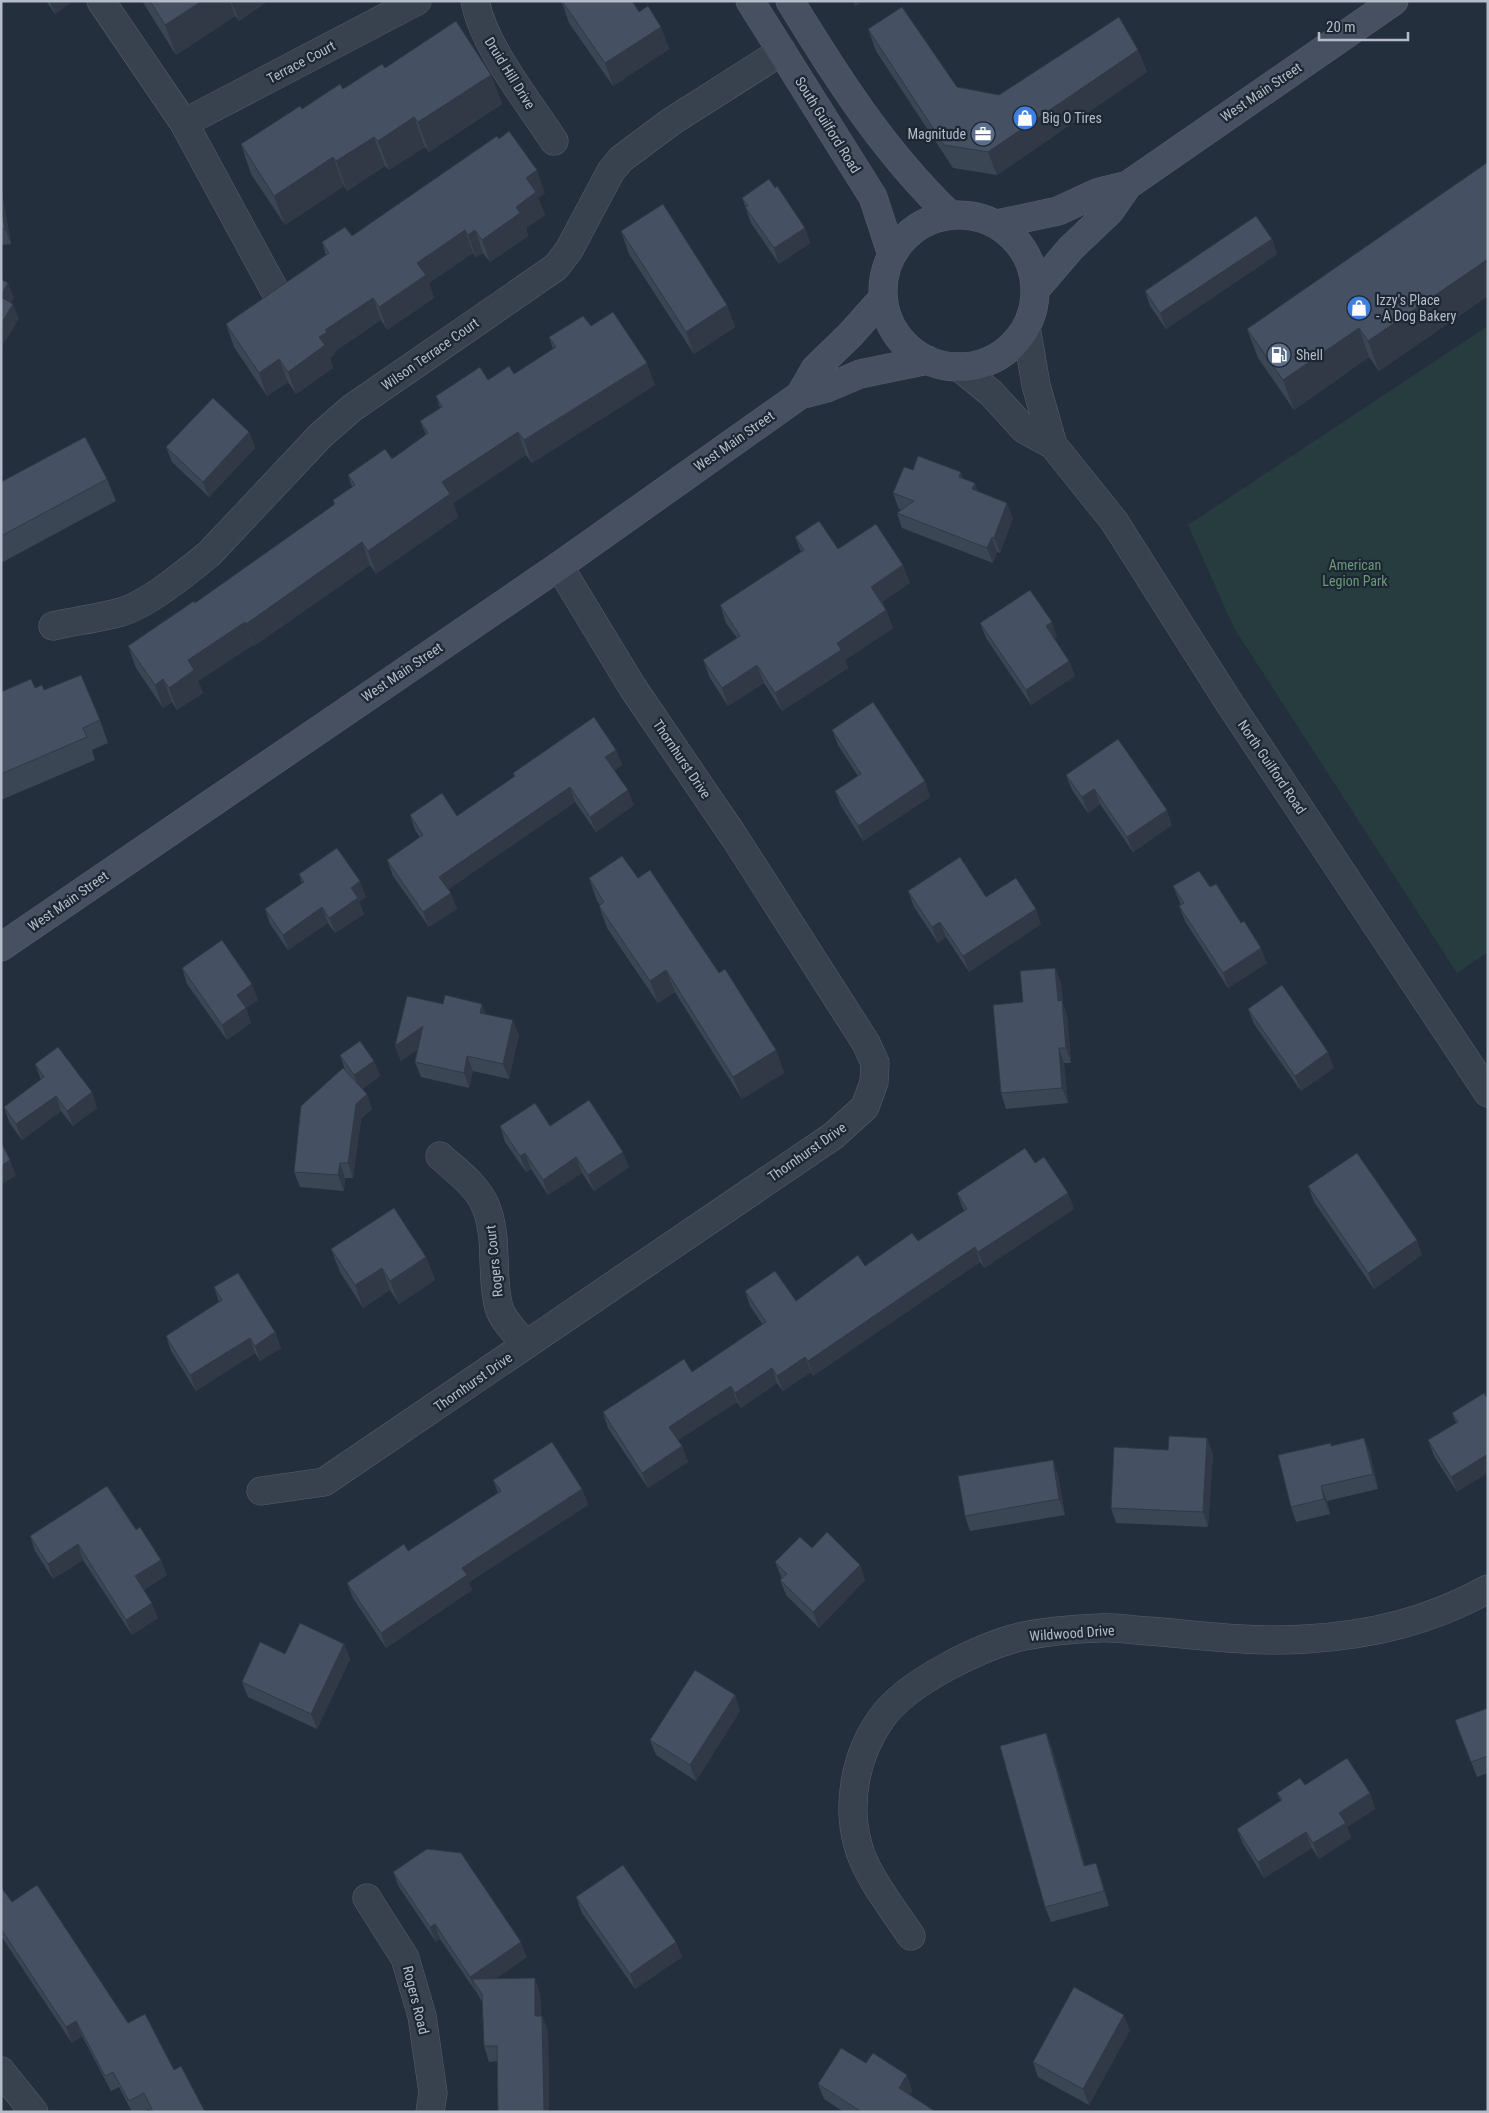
<svg xmlns="http://www.w3.org/2000/svg" width="1489" height="2113" viewBox="0 0 1489 2113" font-family="'Roboto Condensed',sans-serif">
	<rect width="100%" height="100%" fill="#242f3e"/>
	<!-- green -->
	<path fill="#263c3f" d="M1488,326V952L1457,973L1234,628L1188,525Z"/>
	<g fill="none" stroke-linecap="round" stroke-linejoin="round">
		<defs>
			<path id="minor" d="M101,1L184,123L274,289
				M475,1C484,47 528,101 554,141
				M184,123L417,1
				M53,626C75,621 100,618 121,612C148,604 187,572 209,554L321,435L352,408L556,267L569,250L611,171L621,159L672,121L782,51
				M440,1156C456,1171 477,1185 486,1207C499,1240 490,1275 499,1308C503,1321 518,1335 526,1345
				M261,1491L324,1482L833,1136L865,1107L874,1082L875,1063L866,1043L735,838L633,688L559,566
				M367,1898L405,1958L422,2016L433,2093L430,2112
				M911,1936C894,1910 866,1876 858,1845C846,1803 856,1754 881,1719C905,1683 983,1645 1024,1636C1049,1631 1074,1629 1099,1628C1115,1627 1132,1630 1148,1631C1200,1635 1254,1643 1306,1639C1372,1635 1430,1621 1488,1589
				M1,2071L34,2112"/>
			<path id="tertiary" d="M1026,327L1036,385L1053,445
				M959,367L991,393L1024,429L1053,445L1114,521L1228,701L1488,1093"/>
			<path id="secondary" d="M750,1L873,197L892,255
				M790,1C837,78 885,153 950,215
				M883 291a76 76 0 1 1 152 0a76 76 0 1 1-152 0Z
				M997,224L1058,211L1099,192L1128,185
				M1035,290L1071,248L1110,211L1128,185L1394,1
				M800,395L815,369L851,334L883,298
				M1,947L559,566L800,395L827,388L860,374L928,360"/>
		</defs>
		<!-- minor casing -->
		<use href="#minor" stroke="#565f6c" stroke-width="29"/>
		<!-- tertiary casing -->
		<use href="#tertiary" stroke="#565f6c" stroke-width="29"/>
		<!-- secondary casing -->
		<use href="#secondary" stroke="#565f6c" stroke-width="29"/>
		<!-- minor -->
		<use href="#minor" stroke="#38414e" stroke-width="28"/>
		<!-- tertiary -->
		<use href="#tertiary" stroke="#38414e" stroke-width="28"/>
		<!-- secondary -->
		<use href="#secondary" stroke="#465061" stroke-width="28"/>
	</g>
	<!-- wall -->
	<path fill="#3b4654" d="M46,1H73L55,14Z
		M142,1H268L239,21L235,16L176,55Z
		M560,1H632L639,12L661,27L669,49L613,86L569,23L563,5Z
		M868,29L957,87L999,95L1138,50L1147,72L997,175L953,168L876,51Z
		M385,68L491,75L502,104L429,152L425,147L389,170L385,166L347,191L344,186L285,225L251,174L241,144L302,109Z
		M1488,162V296L1379,371L1369,357L1294,410L1258,358L1247,329Z
		M1,187L11,244L1,245Z
		M545,193L538,198L545,215L526,228L528,236L490,262L483,253L476,257L473,253L429,283L434,298L387,330L381,320L334,352L335,354L330,358L333,368L296,394L288,382L267,396L234,347L226,324L326,255L322,242Z
		M742,198L805,228L810,243L779,264L751,223Z
		M621,231L727,305L735,327L694,354L629,254Z
		M1272,239L1277,254L1166,329L1150,306L1145,291Z
		M591,326L655,385L532,463L526,455L453,503L458,517L376,574L370,565L254,646L253,645L198,681L203,693L177,710L172,702L163,708L136,668L128,646L195,603L334,505L333,500L352,487L348,475L392,459L426,435L420,421L440,408L436,396L488,380L514,374L553,349L549,337Z
		M249,432L255,448L209,497L172,462L166,447Z
		M913,470L961,472L963,479L975,483L978,492L1013,518L1000,553L997,552L993,563L902,528L897,513L902,510L899,509L893,493Z
		M107,479L116,501L1,563V482Z
		M795,537L838,549L910,583L882,602L886,610L893,628L845,660L848,668L782,711L764,683L728,706L710,678L703,660L737,638L726,623L720,605L801,552Z
		M980,623L1057,637L1054,639L1069,661L1075,676L1031,705L986,638Z
		M35,688L44,690L100,720L108,743L92,750L95,760L1,800V692Z
		M832,730L925,781L930,797L863,841L841,806L835,791L858,776L838,745Z
		M616,750L622,765L614,770L634,805L596,832L575,802L448,889L457,909L429,927L393,876L387,860L420,838L415,830L410,815L457,816L514,777L513,773Z
		M1066,775L1172,825L1133,852L1100,804L1088,813L1072,790Z
		M299,874L366,897L359,902L364,914L335,933L328,923L288,950L270,924L265,909L302,883Z
		M589,878H638L719,973L776,1050L784,1073L742,1099L675,992L658,1003L607,928L599,906L600,905L597,901Z
		M1173,886L1210,887L1267,963L1228,988L1185,921L1179,906L1181,905Z
		M908,891L986,897L1041,924L969,972L946,937L938,943L914,907Z
		M182,968L258,1000L246,1008L251,1023L227,1040L187,984Z
		M1055,968L1061,983L1063,1003L1067,1016L1071,1063H1064L1068,1103L1006,1109L1001,1093L1023,1002Z
		M1248,1009L1334,1068L1301,1091L1254,1024Z
		M486,1014L519,1035L509,1079L473,1071L469,1088L421,1077L415,1062L418,1049L401,1061L395,1046Z
		M340,1055L374,1061L380,1076L362,1089L367,1094L372,1109L361,1119L353,1178H345L344,1191L300,1187L294,1172L345,1070Z
		M35,1064L92,1092L97,1108L73,1126L61,1111L22,1140L9,1122L4,1107L41,1080Z
		M500,1126H550L629,1167L594,1191L582,1173L548,1195L531,1169L526,1172L505,1142Z
		M1035,1163L1068,1193L1074,1209L984,1268L980,1262L813,1376L811,1372L783,1391L777,1383L741,1408L737,1402L678,1440L682,1446L688,1462L648,1488L608,1428L603,1412L692,1372L763,1325L750,1306L745,1291L796,1301L865,1266L918,1241L964,1211L957,1193Z
		M1308,1186L1422,1255L1374,1289L1314,1202Z
		M331,1249L426,1257L435,1280L399,1304L390,1290L363,1308L340,1272Z
		M214,1287L275,1332L281,1348L260,1361L255,1353L196,1391L171,1351L166,1336L219,1302Z
		M1487,1398L1457,1492L1434,1456L1428,1440L1456,1423L1452,1413Z
		M1332,1446L1370,1453L1378,1489L1327,1501L1330,1514L1296,1522L1291,1507Z
		M1168,1450L1213,1453L1208,1527L1116,1523L1111,1508Z
		M1058,1475L1065,1515L970,1531L965,1516Z
		M493,1480L582,1489L588,1505L469,1582L472,1590L386,1648L353,1598L347,1583L408,1551L498,1493Z
		M107,1486L167,1575L144,1590L158,1618L132,1635L83,1560L53,1579L35,1551L30,1536Z
		M812,1548L860,1565L865,1580L819,1628L786,1595L780,1580L782,1579L775,1562Z
		M344,1644L350,1659L317,1729L248,1697L242,1682L285,1654Z
		M735,1695L740,1711L696,1781L656,1755L650,1740Z
		M1488,1708V1773L1477,1777L1455,1720Z
		M1046,1733L1052,1748L1085,1866L1096,1863L1101,1878L1109,1906L1051,1922L1045,1907Z
		M1305,1785L1370,1793L1375,1809L1347,1827L1351,1838L1319,1859L1312,1848L1264,1878L1243,1844L1237,1829L1281,1802L1277,1793Z
		M393,1872L527,1957L495,1979L540,1993L541,2016H542L548,2031L549,2112H498L497,2061L489,2062L484,2046L482,2002L476,1991V1992L440,1939L436,1942L399,1887Z
		M1,1887L12,1902L174,2070L205,2112H151L149,2109L144,2112H132L119,2087L111,2091L82,2036L72,2043L1,1936Z
		M576,1897L676,1942L682,1957L635,1989L582,1913Z
		M1130,2030L1089,2105L1038,2077L1033,2062Z
		M866,2063L912,2090L910,2095L936,2112H844L824,2099L818,2084Z"/>
	<!-- shaded-wall -->
	<path fill="#303945" d="M50,1H73L55,14Z
		M202,1H230L235,16L176,55L165,25Z
		M231,1H268L239,21Z
		M853,1H863L855,7Z
		M661,27L669,49L613,86L605,63Z
		M1138,50L1147,72L997,175L988,152Z
		M491,75L502,104L429,152L418,122Z
		M414,117L425,147L389,170L378,141Z
		M374,137L385,166L347,191L336,161Z
		M333,157L344,186L285,225L274,196Z
		M537,170L545,193L538,198L545,215L526,228L528,236L490,262L482,240L516,207L526,178Z
		M1,187L11,244L5,229L1,205Z
		M805,228L810,243L779,264L774,248Z
		M465,230L473,253L429,283L434,298L387,330L379,307L417,263Z
		M475,230L483,253L476,257L468,235Z
		M1272,239L1277,254L1166,329L1160,313Z
		M1488,259V296L1379,371L1368,341Z
		M8,283L14,298L6,312L1,300V295Z
		M373,298L381,320L334,352L335,354L330,358L333,368L296,394L288,372L325,330Z
		M13,304L19,319L1,348V324Z
		M727,305L735,327L694,354L686,332Z
		M1359,328L1369,357L1294,410L1283,380Z
		M279,359L288,382L267,396L259,373Z
		M647,363L655,385L532,463L524,440Z
		M249,432L255,448L209,497L203,482Z
		M518,432L526,455L453,503L458,517L376,574L368,551L442,482Z
		M961,472L966,488L959,477Z
		M975,483L980,498L972,489Z
		M1007,503L1013,518L1000,553L994,538Z
		M992,537L997,552L993,563L987,548Z
		M362,542L370,565L254,646L246,624Z
		M903,565L910,583L878,605L871,587Z
		M886,610L893,628L845,660L848,668L782,711L775,693L837,643Z
		M245,622L253,645L198,681L203,693L177,710L169,688L188,660Z
		M1052,622L1057,637L1051,641L1046,626Z
		M1069,661L1075,676L1031,705L1026,690Z
		M757,665L764,683L728,706L722,688Z
		M163,679L172,702L163,708L155,685Z
		M616,750L622,765L611,773L605,757Z
		M925,781L930,797L863,841L858,826Z
		M570,787L575,802L445,892L439,877Z
		M1094,789L1100,804L1088,813L1082,797Z
		M628,790L634,805L596,832L590,817Z
		M1167,810L1172,825L1133,852L1127,837Z
		M360,881L366,897L359,902L364,914L335,933L329,918L351,888Z
		M451,893L457,909L429,927L423,912Z
		M322,907L328,923L288,950L283,935Z
		M1036,909L1041,924L969,972L963,956Z
		M940,922L946,937L938,943L932,927Z
		M1261,948L1267,963L1228,988L1223,973Z
		M1055,968L1061,983L1063,1003L1067,1016L1071,1063L1066,1048L1058,1001Z
		M666,970L675,992L658,1003L650,981Z
		M252,984L258,1000L246,1008L251,1023L227,1040L222,1025L237,995Z
		M482,1004L488,1019L480,1013Z
		M513,1020L519,1035L509,1079L503,1064Z
		M423,1026L428,1042L401,1061L395,1046Z
		M1059,1048L1064,1063L1068,1103L1062,1088Z
		M776,1050L784,1073L742,1099L733,1077Z
		M1328,1052L1334,1068L1301,1091L1295,1076Z
		M467,1056L473,1071L469,1088L464,1073Z
		M374,1061L380,1076L360,1090L354,1075Z
		M92,1092L97,1108L73,1126L67,1111Z
		M367,1094L372,1109L361,1119L353,1178L348,1163L356,1104Z
		M56,1096L61,1111L22,1140L16,1124Z
		M623,1152L629,1167L594,1191L588,1175Z
		M525,1153L531,1169L526,1172L520,1156Z
		M576,1157L582,1173L548,1195L543,1180Z
		M10,1160L16,1175L1,1185V1166Z
		M340,1163L345,1178L344,1191L338,1175Z
		M1068,1193L1074,1209L984,1268L978,1252Z
		M1417,1240L1422,1255L1374,1289L1368,1273Z
		M975,1247L980,1262L813,1376L808,1361Z
		M426,1257L435,1280L399,1304L390,1281Z
		M382,1268L390,1290L363,1308L355,1285Z
		M275,1332L281,1348L260,1361L255,1346Z
		M250,1338L255,1353L196,1391L190,1375Z
		M805,1357L811,1372L783,1391L777,1376Z
		M772,1368L777,1383L741,1408L735,1393Z
		M731,1386L737,1402L675,1442L669,1427Z
		M1207,1438L1213,1453L1208,1527L1203,1512Z
		M1364,1438L1370,1453L1378,1489L1373,1474Z
		M682,1446L688,1462L648,1488L642,1473Z
		M1488,1454V1473L1457,1492L1451,1477Z
		M1053,1460L1058,1475L1065,1515L1059,1499Z
		M1321,1486L1327,1501L1330,1514L1324,1499Z
		M582,1489L588,1505L469,1582L472,1590L386,1648L381,1633L462,1568Z
		M78,1544L83,1560L53,1579L48,1564Z
		M161,1560L167,1575L141,1592L135,1576Z
		M860,1565L865,1580L819,1628L813,1612Z
		M152,1603L158,1618L132,1635L126,1620Z
		M344,1644L350,1659L317,1729L311,1714Z
		M735,1695L740,1711L696,1781L690,1765Z
		M1046,1733L1052,1748L1089,1881L1084,1866Z
		M1370,1793L1375,1809L1347,1827L1351,1838L1319,1859L1313,1843L1339,1813Z
		M1306,1832L1312,1848L1264,1878L1258,1862Z
		M1096,1863L1101,1878L1109,1906L1104,1891Z
		M435,1924L440,1939L436,1942L430,1927Z
		M521,1942L527,1957L479,1990L472,1979L476,1991V1992L470,1977Z
		M676,1942L682,1957L635,1989L630,1974Z
		M535,1978L540,1993L541,2031L535,2016Z
		M1124,2015L1130,2030L1089,2105L1083,2089Z
		M542,2016L548,2031L549,2112H544Z
		M76,2021L82,2036L72,2043L66,2027Z
		M907,2075L912,2090L904,2103L899,2088Z"/>
	<!-- building -->
	<path fill="#455162" stroke="#303945" d="M150,1H202L165,25Z
		M562,1H632L639,12L648,6L661,27L605,63Z
		M902,7L957,87L999,95L1119,17L1138,50L988,152L944,145L868,29Z
		M456,21L491,75L418,122L414,117L378,141L374,137L336,161L333,157L274,196L241,144L300,106L302,109L340,84L343,89L382,64L385,68Z
		M509,131L537,170L526,178L536,192L516,207L520,213L482,240L475,230L468,235L465,230L417,263L426,275L379,307L373,298L325,330L327,332L319,337L325,345L288,372L279,359L259,373L226,324L329,253L322,242L345,227L352,236L497,136L499,139Z
		M1488,162V259L1368,341L1359,328L1283,380L1247,329Z
		M769,179L775,188L777,186L805,228L774,248L745,207L748,206L742,198Z
		M663,204L727,305L686,332L621,231Z
		M1,205L5,229H1Z
		M1256,216L1272,239L1160,313L1145,291Z
		M1,279L8,283L1,295Z
		M1,297L13,304L1,324Z
		M613,312L647,363L524,440L518,432L442,482L450,494L368,551L362,542L246,624L245,622L188,660L194,670L169,688L163,679L155,685L128,646L194,601L195,603L335,504L333,500L355,485L348,475L385,449L392,459L428,433L420,421L442,407L436,396L480,367L488,380L509,366L514,374L556,347L549,337L583,316L591,326Z
		M213,398L249,432L203,482L166,447Z
		M85,437L107,479L1,536V482Z
		M918,456L961,472L959,477L975,483L972,489L1007,503L994,538L992,537L987,548L897,513L914,501L893,493L904,467L913,470Z
		M819,521L838,549L876,524L903,565L871,587L886,610L837,643L841,650L775,693L757,665L722,688L703,660L740,636L720,605L804,550L795,537Z
		M1030,590L1052,622L1046,626L1069,661L1026,690L980,623Z
		M81,675L100,720L83,728L87,737L1,774V692L31,679L35,688L42,685L44,690Z
		M873,702L925,781L858,826L835,791L861,774L832,730Z
		M594,717L616,750L605,757L628,790L590,817L570,787L439,877L451,893L423,912L387,860L423,835L410,815L442,793L457,816L515,776L513,773Z
		M1118,739L1167,810L1127,837L1094,789L1082,797L1066,775Z
		M337,848L360,881L351,888L358,898L329,918L322,907L283,935L265,909L304,882L299,874Z
		M622,856L638,878L650,870L719,973L725,969L776,1050L733,1077L666,970L650,981L599,906L604,902L589,878Z
		M960,857L986,897L1016,878L1036,909L963,956L940,922L932,927L908,891Z
		M1199,871L1210,887L1216,884L1241,923L1244,921L1261,948L1223,973L1179,906L1184,903L1173,886Z
		M222,940L252,984L237,995L246,1008L222,1025L182,968Z
		M1055,968L1058,1001L1062,1000L1066,1048H1059L1062,1088L1001,1093L993,1005L1023,1002L1020,971Z
		M1282,985L1328,1052L1295,1076L1248,1009Z
		M445,995L482,1004L480,1013L513,1020L503,1064L467,1056L464,1073L415,1062L423,1026L395,1046L407,996L443,1004Z
		M360,1041L374,1061L354,1075L340,1055Z
		M58,1047L92,1092L67,1111L56,1096L16,1124L4,1107L44,1077L35,1064Z
		M343,1068L367,1094L356,1104L348,1163H340L338,1175L294,1172L301,1106Z
		M589,1100L623,1152L588,1175L576,1157L543,1180L525,1153L520,1156L500,1126L535,1103L550,1126Z
		M1,1142L10,1160L1,1166Z
		M1025,1148L1035,1163L1044,1157L1068,1193L978,1252L975,1247L808,1361L805,1357L777,1376L772,1368L735,1393L731,1386L669,1427L682,1446L642,1473L603,1412L684,1359L692,1372L766,1322L745,1291L775,1271L796,1301L858,1255L865,1266L912,1233L918,1241L967,1209L957,1193Z
		M1357,1153L1417,1240L1368,1273L1308,1186Z
		M394,1208L426,1257L390,1281L382,1268L355,1285L331,1249Z
		M238,1273L275,1332L255,1346L250,1338L190,1375L166,1336L222,1300L214,1287Z
		M1484,1393L1487,1398H1488V1454L1451,1477L1428,1440L1458,1422L1452,1413Z
		M1169,1436L1207,1438L1203,1512L1111,1508L1114,1447L1168,1450Z
		M1364,1438L1373,1474L1321,1486L1324,1499L1291,1507L1278,1455L1331,1443V1446Z
		M552,1442L582,1489L462,1568L467,1575L381,1633L347,1583L404,1544L408,1551L501,1491L493,1480Z
		M1053,1460L1059,1499L965,1516L958,1476Z
		M107,1486L136,1530L140,1527L161,1560L135,1576L152,1603L126,1620L78,1544L48,1564L30,1536Z
		M827,1532L860,1565L813,1612L780,1580L787,1574L775,1562L800,1537L812,1548Z
		M300,1623L344,1644L311,1714L242,1682L260,1642L285,1654Z
		M695,1670L735,1695L690,1765L650,1740Z
		M1488,1708V1756L1471,1762L1455,1720Z
		M1046,1733L1084,1866L1096,1863L1104,1891L1045,1907L1000,1746Z
		M1347,1758L1370,1793L1339,1813L1346,1823L1313,1843L1306,1832L1258,1862L1237,1829L1282,1800L1277,1793L1300,1778L1305,1785Z
		M427,1849L461,1853L521,1942L470,1977L435,1924L430,1927L393,1872Z
		M623,1865L676,1942L630,1974L576,1897Z
		M37,1885L128,2023L145,2014L174,2070L181,2066L205,2112H153L144,2093L129,2101L113,2072L105,2076L76,2021L66,2027L1,1929V1887L12,1902Z
		M535,1978V2016H542L544,2112H498L497,2046H484L482,1994L472,1979Z
		M1074,1987L1124,2015L1083,2089L1033,2062Z
		M841,2048L866,2063L873,2053L907,2075L899,2088L936,2112H862L818,2084Z"/>
	<!-- icons -->
	<defs>
		<symbol id="shop-disc" viewBox="-11 -11 22 22"><circle r="9.5" fill="#3f7fe0" stroke="#1d2633"/><path d="M-5-2.5h2.3a2.7 3.5 0 0 1 5.4 0H5L5.5 6h-11ZM-1.5-2.5h3a1.5 2.3 0 0 0-3 0Z" fill="#fff"/></symbol>
		<symbol id="office-disc" viewBox="-11 -11 22 22"><circle r="9.5" fill="#5c6f8a" stroke="#1d2633"/><path d="M-6-3h4V-5.5h4V-3h4V5H-6ZM-1-4.5V-3h2v-1.5ZM-6 0V1H6V0Z" fill="#fff"/></symbol>
		<symbol id="fuel-disc" viewBox="-11 -11 22 22"><circle r="9.5" fill="#5c6f8a" stroke="#1d2633"/><path d="M-5.5-6h7V0h2V4h1.3V-2.5L3-4.5l.8-.8L6-3V5H2.5V1h-1V6h-7ZM-4.2-4.7v3.2H.2V-4.7Z" fill="#fff"/></symbol>
	</defs>
	<g fill-rule="evenodd">
		<use href="#shop-disc" x="1011" y="104" width="28" height="28"/>
		<use href="#office-disc" x="969" y="120" width="28" height="28"/>
		<use href="#shop-disc" x="1345" y="294" width="28" height="28"/>
		<use href="#fuel-disc" x="1265" y="341" width="28" height="28"/>
	</g>
	<g text-anchor="middle" stroke-width="4.5" stroke-linejoin="round" paint-order="stroke">
		<!-- street labels -->
		<g font-size="14" fill="#b4bcc9" stroke="#1d2633">
			<text transform="translate(301 62) rotate(-28)" y="5">Terrace Court</text>
			<text transform="translate(510 73) rotate(58)" y="5">Druid Hill Drive</text>
			<text transform="translate(1261 92) rotate(-34)" y="5">West Main Street</text>
			<text transform="translate(828 125) rotate(58)" y="5">South Guilford Road</text>
			<text transform="translate(430 354) rotate(-35)" y="5">Wilson Terrace Court</text>
			<text transform="translate(734 441) rotate(-35)" y="5">West Main Street</text>
			<text transform="translate(402 672) rotate(-34)" y="5">West Main Street</text>
			<text transform="translate(682 759) rotate(56)" y="5">Thornhurst Drive</text>
			<text transform="translate(1272 767) rotate(56)" y="5">North Guilford Road</text>
			<text transform="translate(68 901) rotate(-35)" y="5">West Main Street</text>
			<text transform="translate(807 1152) rotate(-35)" y="5">Thornhurst Drive</text>
			<text transform="translate(494 1261) rotate(-96)" y="5">Rogers Court</text>
			<text transform="translate(473 1382) rotate(-35)" y="5">Thornhurst Drive</text>
			<text transform="translate(1072 1633) rotate(-4)" y="5">Wildwood Drive</text>
			<text transform="translate(416 2000) rotate(76)" y="5">Rogers Road</text>
		</g>
		<!-- poi labels -->
		<g font-size="14" fill="#b4bcc9" stroke="#1d2633" text-anchor="start">
			<text x="1042" y="123">Big O Tires</text>
			<text x="966" y="139" text-anchor="end">Magnitude</text>
			<text x="1376" y="305">Izzy's Place<tspan x="1376" dy="16">- A Dog Bakery</tspan></text>
			<text x="1296" y="360">Shell</text>
		</g>
		<!-- park labels -->
		<g font-size="14" fill="#6b9a76" stroke="#1d2633">
			<text x="1355" y="570">American<tspan x="1355" dy="16">Legion Park</tspan></text>
		</g>
	</g>
	<!-- border -->
	<rect width="1489" height="2113" fill="none" stroke="#b4bcc9" stroke-width="5"/>
	<!-- scale -->
	<path d="M1319 32v8h89v-8" fill="none" stroke="#b4bcc9" stroke-width="2.5"/>
	<text x="1326" y="32" font-size="15" fill="#b4bcc9" stroke="#1d2633" stroke-width="4" paint-order="stroke">20 m</text>
</svg>
